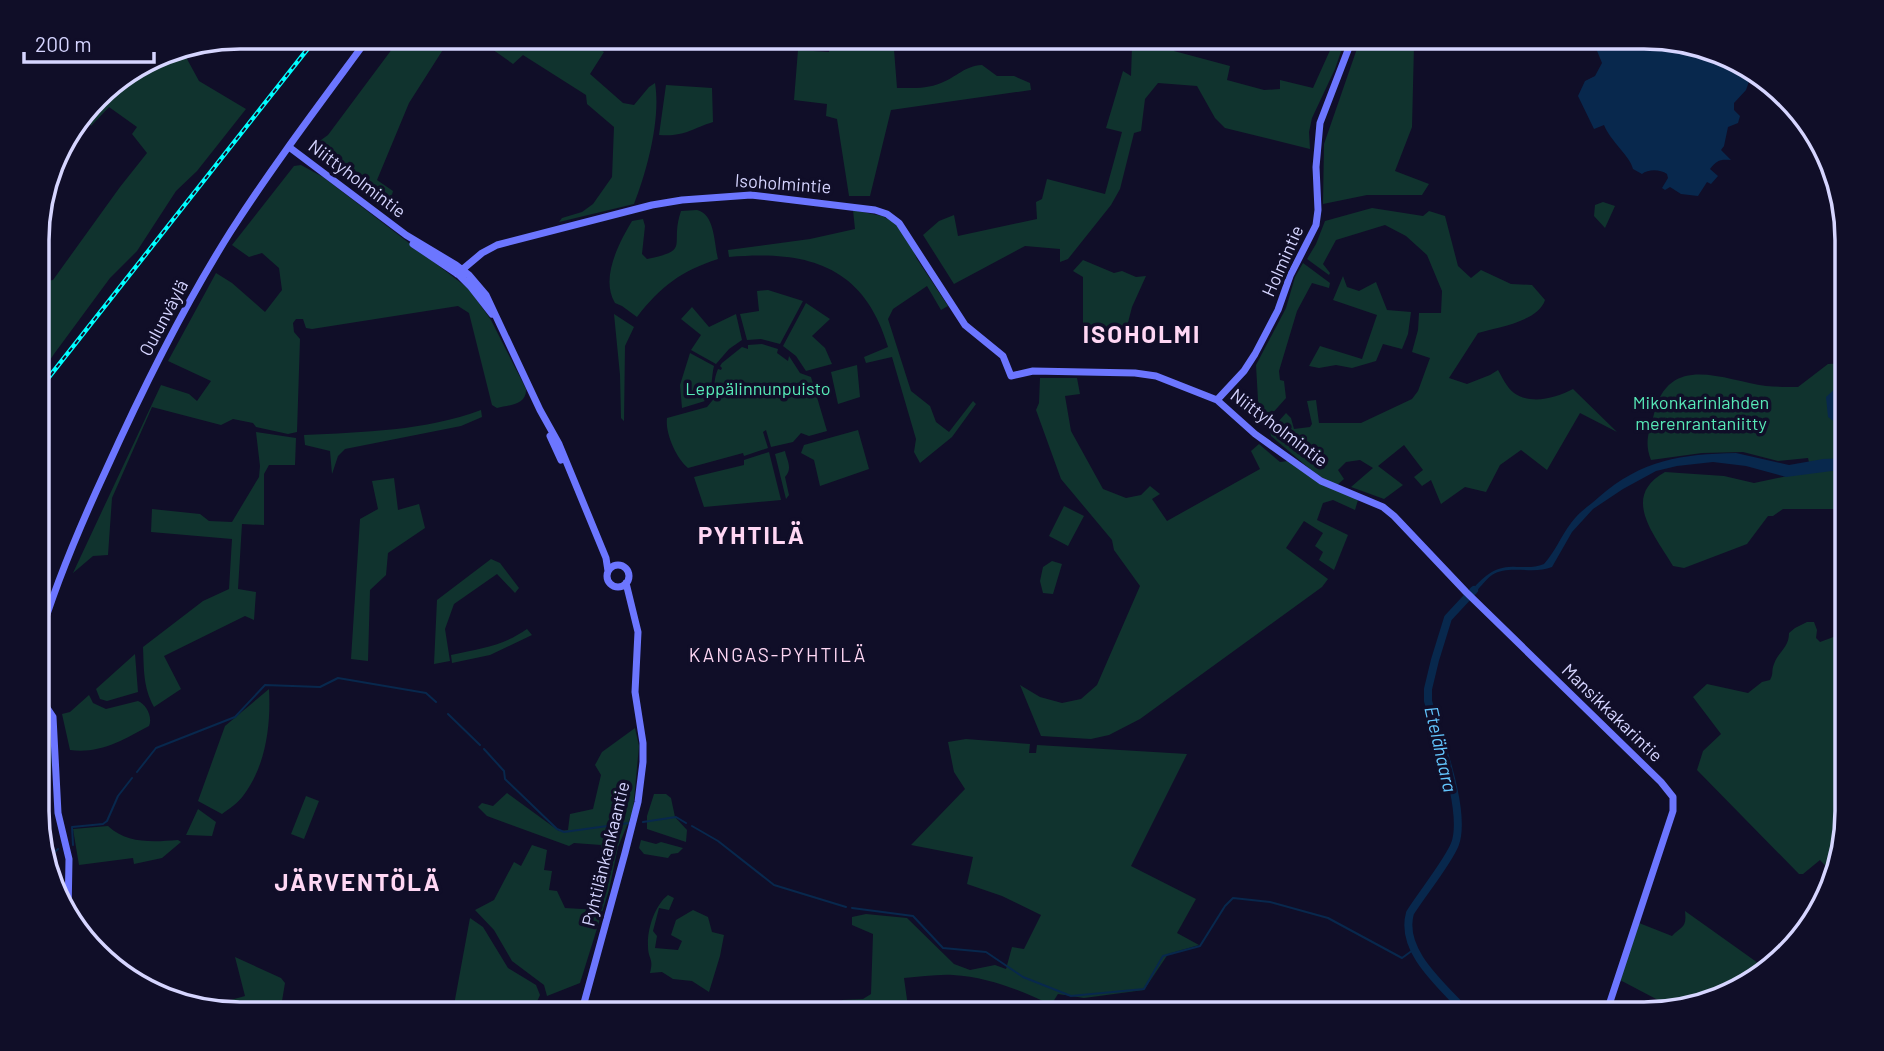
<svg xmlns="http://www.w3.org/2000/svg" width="1884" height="1051" viewBox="0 0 1884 1051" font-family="Barlow,sans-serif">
	<rect width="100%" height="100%" fill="#100e28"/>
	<!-- green -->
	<path fill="#10332e" d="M401,37H451L409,103L377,180L393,191L387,213L316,158L310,148L328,135Z
		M475,37H582L604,52L590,74L623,103L634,105L649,87L655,83C661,119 647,171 634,204L559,222L562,218L582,212L593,204L612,177L614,127L587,104L586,95L523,55L513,64Z
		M830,37H893L897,88C912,88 927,89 941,83C957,77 964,66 982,65L997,76H1014L1030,83L1031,90L891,110L870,196H849L837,119L826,116L827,104L794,100L798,50L829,52Z
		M1114,37H1180L1174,51L1230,66L1227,80L1264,90L1280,89V80L1313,88L1336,37H1346L1335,69L1312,118L1309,132L1310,149L1225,128L1215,118L1197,86L1158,83L1145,99L1141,131L1134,133L1120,189L1111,205L1068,259L1060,262V249L1025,246L954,284L923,235L939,221L954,215L958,236L1037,219L1036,202L1042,199L1047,179L1105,194L1122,132L1106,128L1123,71L1131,76L1132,46Z
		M1361,37H1417L1414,45L1412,127L1395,171L1429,184L1422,195H1367L1323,204L1324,144Z
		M181,48L199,81L246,109L197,171L176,191L137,251L110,278L54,354L38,378V282L53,280L120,187L147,153L132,134L137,127L109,107L91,126L86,116L106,87L162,52Z
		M666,85L712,88L713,122C691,129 684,137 659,135Z
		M301,165L323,177L469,289L491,320L526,389C527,405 509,405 497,408L492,405L469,313L458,306L312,329L306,328L303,319H296L293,323L294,332L300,339L297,432L288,434L256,427L253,423L233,419L221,425L152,407L112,498L108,555L93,556L73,573L161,385L189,394L197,401L211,381L168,361L216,273L232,283L265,312L282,290L279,268L262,253L249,257L232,245L294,166Z
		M1603,202L1615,206L1605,228L1594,216L1595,205Z
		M1372,208L1423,216L1429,211L1445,216L1458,266L1471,278L1481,270L1511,284L1532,285L1545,300C1538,322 1497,327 1478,333L1449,378L1467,384L1490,375L1498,370C1502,377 1507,388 1514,393C1531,405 1556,398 1573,389L1617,432L1580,413L1547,470L1521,450L1500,465L1486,492L1465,487L1441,504L1431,480L1422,486L1414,477L1423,470L1404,445L1378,466L1403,485L1384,499L1351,487L1373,468L1360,460L1346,462L1338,470L1344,479L1337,485L1317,475L1271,436L1270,431L1286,413L1291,418L1294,429L1310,427L1312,424L1307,401L1316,400L1319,423H1361L1412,399L1418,391L1430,358L1412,352L1418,330L1419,313H1441L1442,291L1427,255L1406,236L1385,225L1336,240L1323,264L1330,273L1329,275L1307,259L1316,244L1325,221Z
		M697,210C715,214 714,243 718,259C681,271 661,286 637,317L622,306L615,303C600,278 619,243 632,221L643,219L645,226L642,254L647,259C692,250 669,246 681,211Z
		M853,210L882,216L894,222L909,241L917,259L948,306L941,310L927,286L893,309L888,319L911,391L930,406L936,422L949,432L973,401L976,404L952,437L920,463L914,452L916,439L892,357L866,363L864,357L888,347C864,265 807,250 729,257L728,250L810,239L855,229Z
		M1083,260L1114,273L1122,271L1136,277L1146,276L1132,307L1125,334L1092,331L1083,326V277L1073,271Z
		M1303,263L1330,283L1329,288L1312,283L1297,311L1279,371L1280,380L1284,381L1286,398L1263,424L1256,416L1258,400L1256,365L1286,308L1295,277Z
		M1343,276L1347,287L1359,291L1376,282L1387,310L1411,312L1408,334L1402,349L1383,344L1376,361L1352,368L1336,365L1319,368L1309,366L1320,346L1362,359L1377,315L1333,300Z
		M768,290L803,301L780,344L761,339L747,340L740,314L759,311L757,291Z
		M806,303L830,319L812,336L825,348L832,364L806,371L796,356L783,346Z
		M692,307L709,327L736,314L742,340L729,349L716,364L691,350L701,335L681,319Z
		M614,314L634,327L625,346L624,421L621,418L620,375Z
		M762,344L778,349L777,353L788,361L789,356L800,373L811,377L827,431L809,436L801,433L793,442L771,447L766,430L763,432L768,448L744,456L743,453L688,468C676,458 665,433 667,418L707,407L717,395C713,387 714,379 718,369L721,370L722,368L720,366L722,363L742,347L748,349V345Z
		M690,353L714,366C711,377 713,393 705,401L682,408L680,385Z
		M1847,363V509H1783L1773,516H1768L1747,544L1684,568L1673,566C1655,535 1620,497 1665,472L1724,476L1754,483L1811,471L1808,458L1778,461L1743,452L1702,453L1651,460C1644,442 1649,432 1654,414C1669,352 1723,380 1766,386C1776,387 1788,387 1798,387L1828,364Z
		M857,365L860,397L838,404L831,372Z
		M1040,378H1077L1080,394L1065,396L1071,431L1103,489L1126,498L1141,495L1150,486L1160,494L1152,499L1167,521L1260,469L1251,451L1259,444L1280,462L1288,461L1358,500L1355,510L1333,500L1323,503L1317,520L1348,535L1334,570L1319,560L1323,552L1315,546L1323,533L1304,521L1286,548L1328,579L1322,587L1140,719L1109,735L1091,739L1041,736L1020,685L1040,697L1062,703L1081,699L1097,685L1140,586L1114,550L1112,540L1061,479L1036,410L1039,403Z
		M481,410L482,417L461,426L345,449L338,456L332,474L330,451L305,445L304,435C364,432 425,431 481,410Z
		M858,430L869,469L820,486L814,460L801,453L804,445Z
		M256,432L296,438L295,465H269L264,474V525L242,524L238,589L256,592L254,620L245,616L164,656L181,689L154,707C143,687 144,669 143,647L203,601L229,589L232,539L151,532L152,509L200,514L209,521L232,522L259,477L260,466Z
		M785,451C787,461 793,468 785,477L789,495L786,499L775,454Z
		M769,452L781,500L704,507L694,477L744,465V460Z
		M394,478L398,510L419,504L425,528L388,553L386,575L370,590L368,661L351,659L360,519L378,509L372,481Z
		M1064,506L1084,516L1068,546L1049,536Z
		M491,559L500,563L519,588L515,593L497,574L454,604L445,629L450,661L434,664L437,600Z
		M1052,561L1062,564L1053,594L1043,593L1040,581L1043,567Z
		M1807,622H1814L1817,630L1816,638L1820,642L1847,632V824L1832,873L1820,860L1803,874H1799L1697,770L1703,751L1721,734L1693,697L1707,684L1748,693L1762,682L1770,680C1774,673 1771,671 1774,664C1778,652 1789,648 1789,633L1795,628Z
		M527,629L532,635L490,655L452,663L451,655C481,648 501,647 527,629Z
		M135,654L138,692L107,701L100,699L96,689Z
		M269,689C271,725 266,766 243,796C238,803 229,809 222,814L198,801L225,726Z
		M89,695L93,703L106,709L138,701C146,704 153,717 149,726C123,740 100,754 70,750L62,714L70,712Z
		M38,708C57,719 51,756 51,775L48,777L50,809L44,810L42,807L38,773Z
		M635,728L639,746L633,811L618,847L609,890L580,983L547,996L544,985L512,961L494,930L475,910L494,900L514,862L521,866L532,845L547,850L544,870L552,871L549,890L557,891L565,908L599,910L601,890H607L610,855L602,854L601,845L574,843L569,846L487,816L478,807L482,803L493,806L507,793L559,831L568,830L570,814L593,809L601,775L595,765L602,752Z
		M966,739L1030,744L1029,753H1036L1037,745L1187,754L1131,866L1196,899L1177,933L1199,945L1168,954L1144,990L1084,998L1058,994L1051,1005C1020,990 988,977 953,975C937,974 920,977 904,978L909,1014H846L842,1000L863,999L871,994L873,934L852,925V917L866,914L907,918L954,964L970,970L995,965L1006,969L1012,947L1024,949L1041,915L1002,896L967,884L973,857L911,845L965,789L954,772L948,742Z
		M654,794H666L671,798L675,817L687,830L686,842L647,829V816Z
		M306,796L319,801L304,839L291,834Z
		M198,809L216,822L212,836L186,835Z
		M108,826C127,844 153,842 178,840L181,842L162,858L134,864L133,858L79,865L73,829Z
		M641,840L656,844L661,842L683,848L678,853L671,854L668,858L644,854L639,848Z
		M668,895L674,898L669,910L659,908L653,931L657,936L655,948L678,950L682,941L671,935L676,920L693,910L708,917L712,932L724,935L720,956L709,992L692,981L673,979L662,972L650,973C654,957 648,960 648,946C647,929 655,905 668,895Z
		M1685,911L1765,968L1746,987L1659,1013L1658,1000L1620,980L1639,923L1672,936C1682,926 1687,928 1685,911Z
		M470,918L483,927L508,968L536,985L540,995L536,1004L454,1005Z
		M235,957L281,978L285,983L282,1001L274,1006L229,1009L220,1003L245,996Z"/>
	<!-- water -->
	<path fill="#08284d" d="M1585,37H1645L1745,64L1753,70L1746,90L1734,103V110L1740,116L1738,123L1728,127L1724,146L1721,150L1731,160C1720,159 1717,160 1710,169L1718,176L1711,184L1707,182L1698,196L1681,194L1670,187L1665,190L1662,188L1668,178L1667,174C1660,169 1648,169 1642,174L1633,169C1630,156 1611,142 1604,125L1594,129L1578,96L1585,81L1595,76L1602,63L1593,41Z
		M1847,382V431L1828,417L1826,397L1838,386Z
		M1736,453L1789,465L1823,459L1847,458V469L1786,477L1746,466L1713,462L1677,466L1656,471L1623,489L1593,509L1572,532L1552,567C1533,575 1509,564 1492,575C1485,580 1479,589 1473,595L1470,592C1483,577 1495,565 1517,567C1527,567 1535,568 1544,564C1555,552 1561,536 1571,523C1579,512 1589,506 1599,497C1641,460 1682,454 1736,453Z"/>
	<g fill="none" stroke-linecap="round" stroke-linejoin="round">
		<!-- stream -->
		<path stroke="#08284d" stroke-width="2" d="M448,714L480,745
			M484,749L504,771L505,779L557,829L564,832L629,823
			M137,772L156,748L235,717L265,685L320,687L338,678L426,693L436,702
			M643,822L676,817L686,823
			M692,826L718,841L774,885L846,907
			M73,845L72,827L103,824L107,821L118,796L132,778
			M44,853L51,855L58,849
			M852,908L913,916L943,948L986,952L1023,977L1071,996L1144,989L1163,956L1200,946L1225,906L1233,898L1270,902L1328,918L1402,958L1413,950"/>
		<!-- river -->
		<path stroke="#08284d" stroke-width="8" d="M1468,1014C1444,987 1399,952 1410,913C1421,895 1448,862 1455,844C1467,811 1438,736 1428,701V689L1435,660L1448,618L1474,590"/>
		<!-- secondary -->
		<path stroke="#6c76ff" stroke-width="7" d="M289,147L406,235L456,265L469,275L486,295L540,410L559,444L606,558L608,571
			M413,244L459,275L471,287L492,314
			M457,274L482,253L497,245L652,205L682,200L751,195L875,210L887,214L899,223L965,325L1003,356L1011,376L1033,371L1135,373L1156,376L1217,400L1255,434L1321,481L1383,507L1394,516L1466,592L1661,782L1673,797V811L1606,1014
			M1217,400L1244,371L1255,354L1278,310L1290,276L1316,225L1318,210L1316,167L1320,123L1353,37
			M550,436L561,460
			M607 576a11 11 0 1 1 22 0a11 11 0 1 1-22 0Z
			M38,643C55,584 80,526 106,470C143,388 183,307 231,231C274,164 322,101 369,37
			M38,700L43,702L53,717L58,813L69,859L68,915
			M581,1014L625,853L638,802L643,762V743L635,692L638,632L626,583"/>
		<defs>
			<path id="rail" d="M38,391L317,37"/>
		</defs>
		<!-- rail casing -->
		<use href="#rail" stroke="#01feff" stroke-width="4.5"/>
		<!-- rail -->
		<use href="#rail" stroke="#100e28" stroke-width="2" stroke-dasharray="5" stroke-linecap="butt"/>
	</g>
	<g text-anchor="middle" stroke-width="7" stroke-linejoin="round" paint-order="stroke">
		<!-- street labels -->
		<g font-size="18" fill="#d6d5ff" stroke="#100e28">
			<text transform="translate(357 179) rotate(37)" y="6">Niittyholmintie</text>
			<text transform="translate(783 184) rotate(4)" y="6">Isoholmintie</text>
			<text transform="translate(1283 261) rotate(-66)" y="6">Holmintie</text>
			<text transform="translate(164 318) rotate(-62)" y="6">Oulunväylä</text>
			<text transform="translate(1279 428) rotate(37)" y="6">Niittyholmintie</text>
			<text transform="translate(1612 713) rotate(44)" y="6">Mansikkakarintie</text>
			<text transform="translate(606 854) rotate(-76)" y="6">Pyhtilänkankaantie</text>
		</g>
		<!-- park labels -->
		<g font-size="18" fill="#57e9b7" stroke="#100e28">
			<text x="758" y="395">Leppälinnunpuisto</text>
			<text x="1701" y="409">Mikonkarinlahden<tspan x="1701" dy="21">merenrantaniitty</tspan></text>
		</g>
		<!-- neighbourhood labels -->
		<g font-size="19" letter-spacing="2" fill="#ffd7f4" stroke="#100e28">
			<text x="778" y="662">KANGAS-PYHTILÄ</text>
		</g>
		<!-- water labels -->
		<g font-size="19" font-style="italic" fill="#63c6ff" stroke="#100e28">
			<text transform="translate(1441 749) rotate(77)" y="7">Etelähaara</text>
		</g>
		<!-- district labels -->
		<g font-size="24" font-weight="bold" letter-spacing="2" fill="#ffd7f4" stroke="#100e28">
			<text x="1142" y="343">ISOHOLMI</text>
			<text x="752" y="544">PYHTILÄ</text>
			<text x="358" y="891">JÄRVENTÖLÄ</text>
		</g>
	</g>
	<!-- crop -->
	<path d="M0 0H1884V1051H0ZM240 49H1644A191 191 0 0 1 1835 240V811A191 191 0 0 1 1644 1002H240A191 191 0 0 1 49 811V240A191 191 0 0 1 240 49Z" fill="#100e28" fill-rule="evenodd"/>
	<path fill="none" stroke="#d6d5ff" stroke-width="3.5" d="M240 49H1644A191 191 0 0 1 1835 240V811A191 191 0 0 1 1644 1002H240A191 191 0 0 1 49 811V240A191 191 0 0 1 240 49Z"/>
	<!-- scale -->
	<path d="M24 52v10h130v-10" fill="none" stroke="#d6d5ff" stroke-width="3.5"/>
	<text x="35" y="52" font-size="21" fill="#d6d5ff" stroke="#100e28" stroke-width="5" paint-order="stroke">200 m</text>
</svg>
